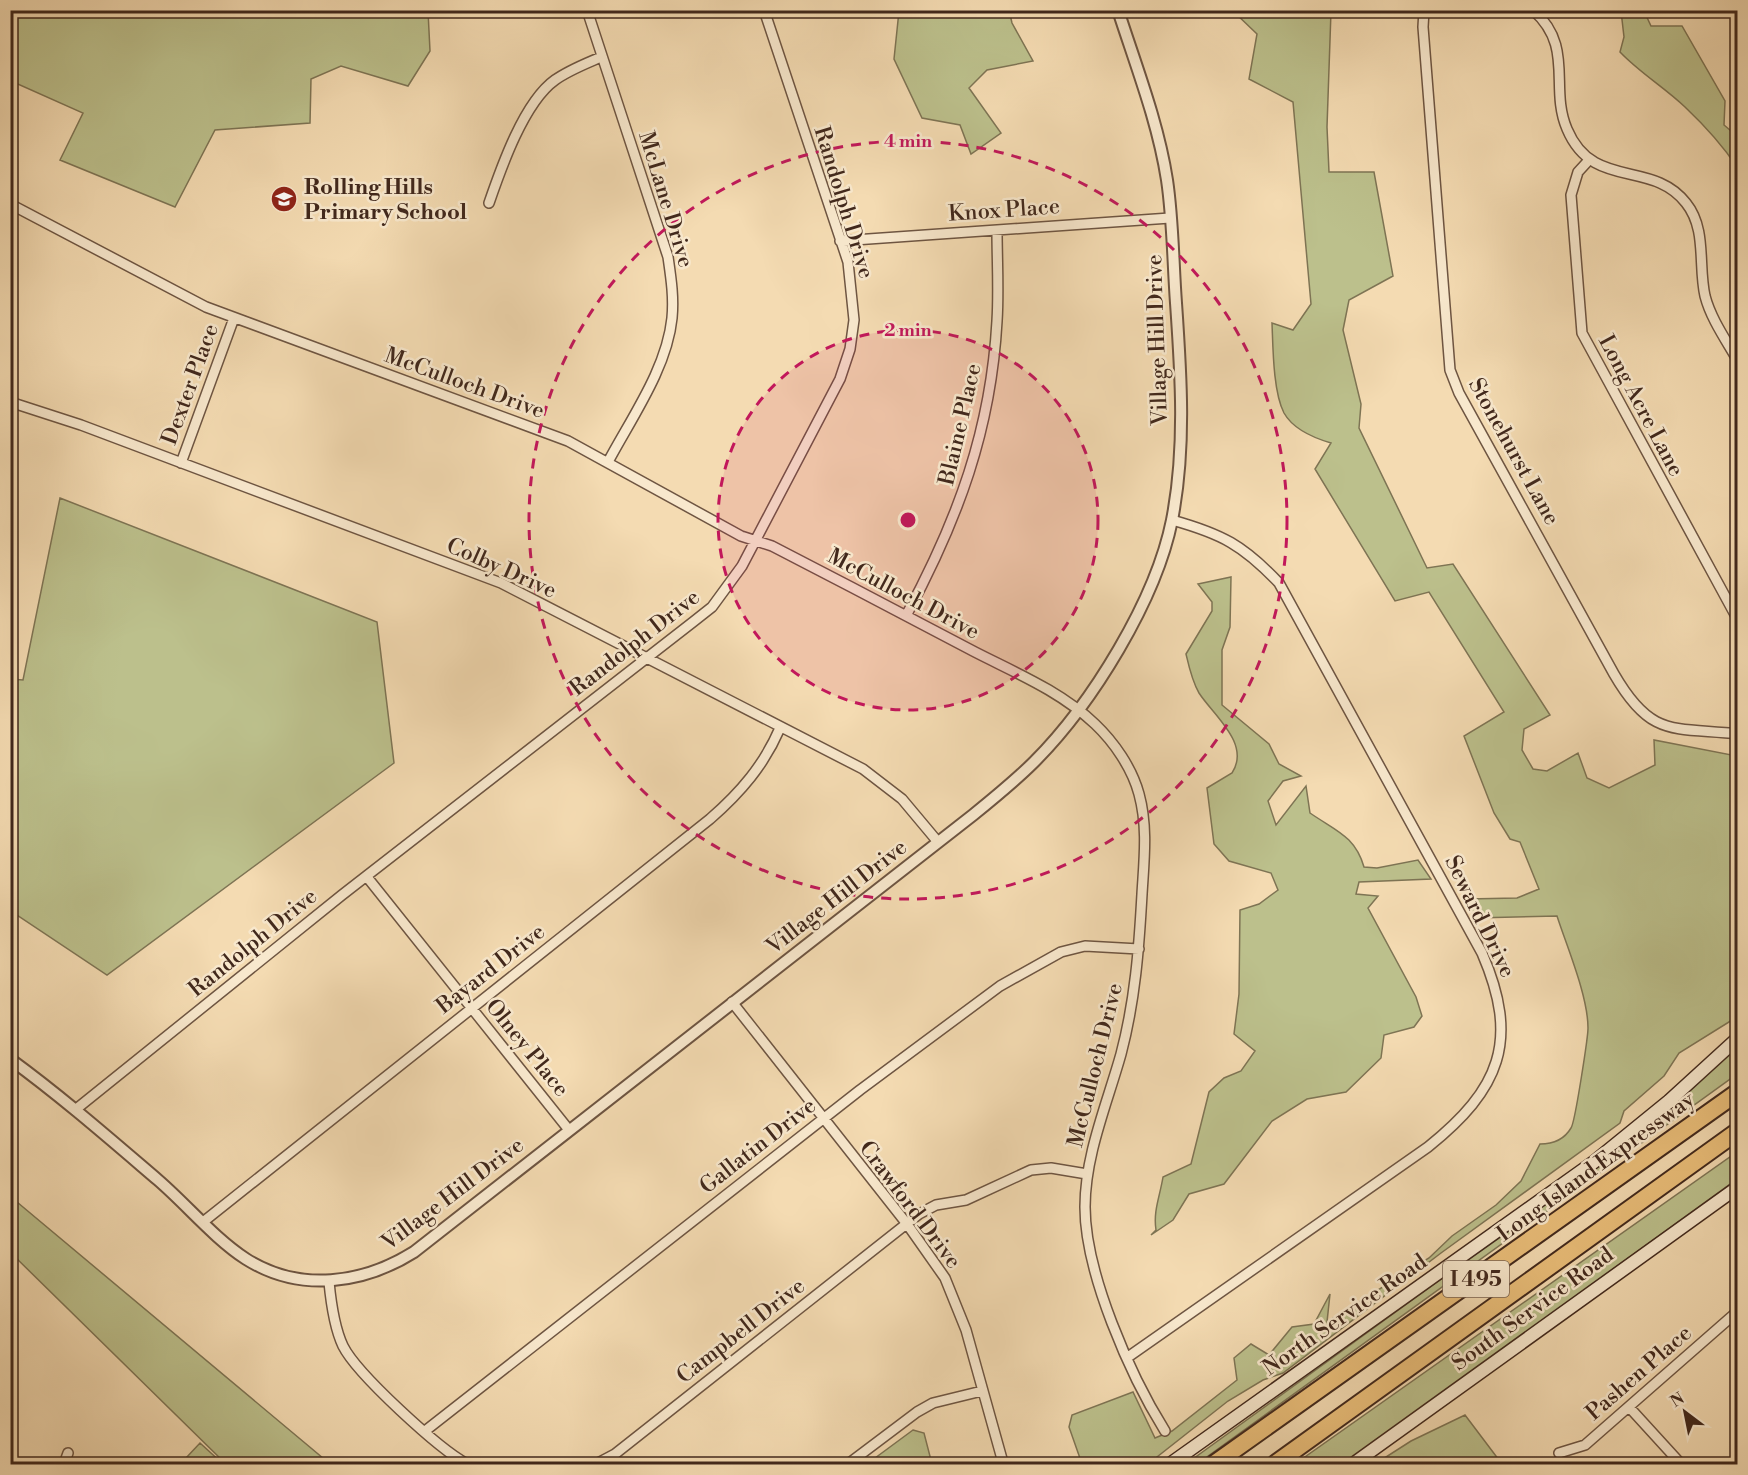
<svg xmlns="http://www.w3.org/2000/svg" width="1748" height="1475" viewBox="0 0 1748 1475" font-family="'Libre Bodoni',serif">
	<rect width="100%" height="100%" fill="#f4dbb2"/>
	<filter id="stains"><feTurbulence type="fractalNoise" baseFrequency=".00333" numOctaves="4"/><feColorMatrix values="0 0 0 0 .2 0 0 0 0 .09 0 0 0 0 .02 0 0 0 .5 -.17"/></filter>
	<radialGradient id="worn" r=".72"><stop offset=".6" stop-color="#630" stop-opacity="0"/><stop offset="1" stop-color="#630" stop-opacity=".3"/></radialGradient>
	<!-- green -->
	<path fill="#bcc08c" stroke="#7e7454" stroke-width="1.5" d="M11,10L428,11L430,51L408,86L341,66L311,79L310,123L215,130L175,207L60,160L83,113L11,81Z
		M1009,10L1012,23L1033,61L987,70L969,88L1001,133L971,154L960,125L922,118L894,59L899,11Z
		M1233,11H1331L1327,127L1329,172H1374L1393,276L1349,300L1343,330L1361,404L1359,428L1427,568L1453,564L1550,715L1524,729L1522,750L1533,769L1547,771L1578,753L1587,778L1609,788L1655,765L1654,740L1737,756V1017L1679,1053L1664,1076L1624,1111L1620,1123L1441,1253L1283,1373L1263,1380L1228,1401L1148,1464H1082L1069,1427L1072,1415L1133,1392L1155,1438L1172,1431L1237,1380L1234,1358L1251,1344L1269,1355L1292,1327L1314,1324L1330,1294L1327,1322L1429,1258L1452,1236L1496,1205L1521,1181L1540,1144C1552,1144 1564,1140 1571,1128C1575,1123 1588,1037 1588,1028C1588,996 1567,947 1557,916L1474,918L1467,899L1517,898L1539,889L1520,842L1510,839L1494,813L1464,736L1504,712L1429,592L1395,601L1315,469L1331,443C1314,438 1293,429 1284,413C1273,392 1273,347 1272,323L1293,330L1311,304L1293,102L1249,79L1257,34Z
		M1621,11H1644L1651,26H1682L1725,101L1724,125L1737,136V167C1723,146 1704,125 1685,107C1664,87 1640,73 1620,52L1624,37Z
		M60,498L377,622L394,763L107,975L11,911V679L23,680Z
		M1231,577L1230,627L1222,650V705L1269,744L1279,764L1301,776L1283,781L1268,801L1276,825L1306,786L1310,813C1336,831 1355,836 1364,867L1377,868L1418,860L1431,879L1359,882L1356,894L1378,896L1368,908L1416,997L1422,1016L1414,1027L1384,1035L1381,1058L1346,1092L1307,1099L1272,1121L1224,1184L1189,1194L1173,1220L1151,1235L1156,1230C1153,1211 1160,1196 1163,1177L1191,1164L1209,1092L1224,1078L1241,1071L1255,1051L1234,1034L1239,994L1240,910L1259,904L1278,890L1271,873L1229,861L1214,844L1207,788L1232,773C1251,744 1214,716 1199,693C1192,681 1189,667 1186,654L1212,611V602L1198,584Z
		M1737,1047V1074L1197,1464H1186L1634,1139Z
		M1737,1152V1179L1345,1464H1295Z
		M11,1197L330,1464H226L11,1253Z
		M1465,1415L1502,1464H1375L1411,1441Z
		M913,1430L924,1433L932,1464H867Z
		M200,1443L223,1464H193L186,1458Z"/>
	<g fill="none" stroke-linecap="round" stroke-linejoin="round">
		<defs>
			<path id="minor" d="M587,10L668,257C671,278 674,297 672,318C667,368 632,417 608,462
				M1424,10L1423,27L1450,370L1459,393L1614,674C1651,738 1672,727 1738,734
				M1533,10C1575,47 1549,87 1567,129C1593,191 1652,159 1686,203C1707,229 1698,265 1705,296C1711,319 1726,340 1738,361
				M1589,160L1578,172L1571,195L1582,333L1738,620
				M489,203C501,168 524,102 555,80C569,70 585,64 601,57
				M10,204L206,307L568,441L741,536L772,546C840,581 907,616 975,652C1016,673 1060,691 1095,724C1114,742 1132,768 1139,794C1148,827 1144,860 1142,894C1139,949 1135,1001 1121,1054C1107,1104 1085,1155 1085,1207C1085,1273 1130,1375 1165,1431
				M840,241L1170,218
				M10,402L81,425L501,583L863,769L902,799L938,842
				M181,463L234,318
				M907,614C958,519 991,430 997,321C999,291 997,260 997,230
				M367,877L569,1130
				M732,1002L907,1224L945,1278L966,1330L1002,1459
				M75,1110L342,895L693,622L712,607L742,566L840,379L850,349L854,320L848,262L764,10
				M203,1222L710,819C741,792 764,765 780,728
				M329,1282C331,1303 334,1327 343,1346C357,1374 439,1449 467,1464
				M1128,1357L1428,1147C1500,1089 1520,1041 1482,953L1279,583C1243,545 1222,534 1172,520
				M1629,1407L1681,1464
				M425,1431L860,1090L1000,986L1061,952L1085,946L1139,949
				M1559,1453L1585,1445L1738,1311
				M64,1464L68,1453
				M596,1464L615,1454L919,1214L936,1205L966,1200L1031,1170L1051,1168L1087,1174
				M848,1464L917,1412L933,1403L982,1391"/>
			<path id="tertiary" d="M10,1059C62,1097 110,1139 158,1180C188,1206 214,1238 246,1259C300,1293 363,1284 414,1252L973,815C994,798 1015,781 1034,762C1092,704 1156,600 1172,520C1186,449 1181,374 1176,303C1173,262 1173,220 1167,180C1158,122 1136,66 1118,10"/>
			<path id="secondary" d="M1170,1464L1594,1162L1669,1101L1738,1038
				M1353,1464L1738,1187"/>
			<path id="motorway" d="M1214,1464L1738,1092
				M1275,1464L1738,1131"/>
		</defs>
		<!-- minor casing -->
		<use href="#minor" stroke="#6e5542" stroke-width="12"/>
		<!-- tertiary casing -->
		<use href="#tertiary" stroke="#6e5542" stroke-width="14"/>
		<!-- secondary casing -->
		<use href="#secondary" stroke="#41281c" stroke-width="15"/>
		<!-- motorway casing -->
		<use href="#motorway" stroke="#41281c" stroke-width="20"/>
		<!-- minor -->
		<use href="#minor" stroke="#f8e8cd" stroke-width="9"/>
		<!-- tertiary -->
		<use href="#tertiary" stroke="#f8e8cd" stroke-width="10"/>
		<!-- secondary -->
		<use href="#secondary" stroke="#f8e8cd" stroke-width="12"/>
		<!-- motorway -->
		<use href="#motorway" stroke="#eabe79" stroke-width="16"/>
	</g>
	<!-- distance rings -->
	<circle cx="908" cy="520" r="190" fill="#c2185b" fill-opacity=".12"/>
	<g fill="none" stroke="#c2185b" stroke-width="3" stroke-dasharray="10 8">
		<circle cx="908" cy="520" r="190"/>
		<circle cx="908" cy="520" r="379"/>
	</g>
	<!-- icons -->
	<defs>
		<symbol id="school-disc" viewBox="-11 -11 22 22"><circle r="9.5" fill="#8f2418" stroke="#f8e8cd"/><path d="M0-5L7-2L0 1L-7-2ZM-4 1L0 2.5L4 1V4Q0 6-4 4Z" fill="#fff"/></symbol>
	</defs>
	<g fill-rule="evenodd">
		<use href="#school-disc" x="269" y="184" width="30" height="30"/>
	</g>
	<g text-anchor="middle" stroke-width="5" stroke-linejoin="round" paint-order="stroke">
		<!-- shield labels -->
		<rect fill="#f8e8cd" stroke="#786251" stroke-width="1.5" x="1443" y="1261" width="66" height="36" rx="4.5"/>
		<g font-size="21" font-weight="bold" fill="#41281c">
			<text x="1476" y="1286">I 495</text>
		</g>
		<!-- poi labels -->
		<g font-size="22" font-weight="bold" fill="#41281c" stroke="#f8e8cd" text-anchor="start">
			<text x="304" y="194">Rolling Hills<tspan x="304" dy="25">Primary School</tspan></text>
		</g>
		<!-- street labels -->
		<g font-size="22" fill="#41281c" stroke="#f8e8cd">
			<text transform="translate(667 199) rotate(73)" y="8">McLane Drive</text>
			<text transform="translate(845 202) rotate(73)" y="8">Randolph Drive</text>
			<text transform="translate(1004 209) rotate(-4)" y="8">Knox Place</text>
			<text transform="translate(1156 340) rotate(-92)" y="8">Village Hill Drive</text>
			<text transform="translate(465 382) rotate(20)" y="8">McCulloch Drive</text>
			<text transform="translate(189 384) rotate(-70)" y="8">Dexter Place</text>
			<text transform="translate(1642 405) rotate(62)" y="8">Long Acre Lane</text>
			<text transform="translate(959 424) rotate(-77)" y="8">Blaine Place</text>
			<text transform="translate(1515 451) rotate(61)" y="8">Stonehurst Lane</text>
			<text transform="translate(502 567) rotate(24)" y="8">Colby Drive</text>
			<text transform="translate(904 593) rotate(28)" y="8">McCulloch Drive</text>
			<text transform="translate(634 642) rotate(-38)" y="8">Randolph Drive</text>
			<text transform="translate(836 896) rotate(-38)" y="8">Village Hill Drive</text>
			<text transform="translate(1481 916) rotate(64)" y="8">Seward Drive</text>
			<text transform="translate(252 942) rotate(-39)" y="8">Randolph Drive</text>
			<text transform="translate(490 968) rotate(-38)" y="8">Bayard Drive</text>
			<text transform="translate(528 1047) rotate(51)" y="8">Olney Place</text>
			<text transform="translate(1094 1065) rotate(-76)" y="8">McCulloch Drive</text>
			<text transform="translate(757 1145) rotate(-38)" y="8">Gallatin Drive</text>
			<text transform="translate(1595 1166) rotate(-36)" y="8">Long Island Expressway</text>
			<text transform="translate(452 1193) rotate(-37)" y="8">Village Hill Drive</text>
			<text transform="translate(911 1204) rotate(53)" y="8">Crawford Drive</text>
			<text transform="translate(1532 1308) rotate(-36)" y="8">South Service Road</text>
			<text transform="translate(1344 1314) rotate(-35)" y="8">North Service Road</text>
			<text transform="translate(740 1330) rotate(-38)" y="8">Campbell Drive</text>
			<text transform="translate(1638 1372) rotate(-41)" y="8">Pashen Place</text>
		</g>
	</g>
	<circle cx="908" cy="520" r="9" fill="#c2185b" stroke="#f8e8cd" stroke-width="3"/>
	<g font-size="18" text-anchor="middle" font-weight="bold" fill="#c2185b" stroke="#f8e8cd" stroke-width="5" stroke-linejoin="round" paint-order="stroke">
		<text x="908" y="147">4 min</text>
		<text x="908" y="336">2 min</text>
	</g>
	<!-- margin -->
	<rect width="1748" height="1475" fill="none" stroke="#f4dbb2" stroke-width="36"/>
	<rect x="12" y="12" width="1724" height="1451" fill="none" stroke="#41281c" stroke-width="3"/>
	<rect x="18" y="18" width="1712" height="1439" fill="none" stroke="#41281c" stroke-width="1.5"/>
	<!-- north arrow -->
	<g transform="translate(1685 1412) rotate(328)" stroke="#f8e8cd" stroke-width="4.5" paint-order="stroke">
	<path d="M0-4.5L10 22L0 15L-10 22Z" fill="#41281c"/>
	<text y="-9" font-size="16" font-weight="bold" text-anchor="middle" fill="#41281c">N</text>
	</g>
	<rect width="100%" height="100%" filter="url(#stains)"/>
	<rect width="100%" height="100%" fill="url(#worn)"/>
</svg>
